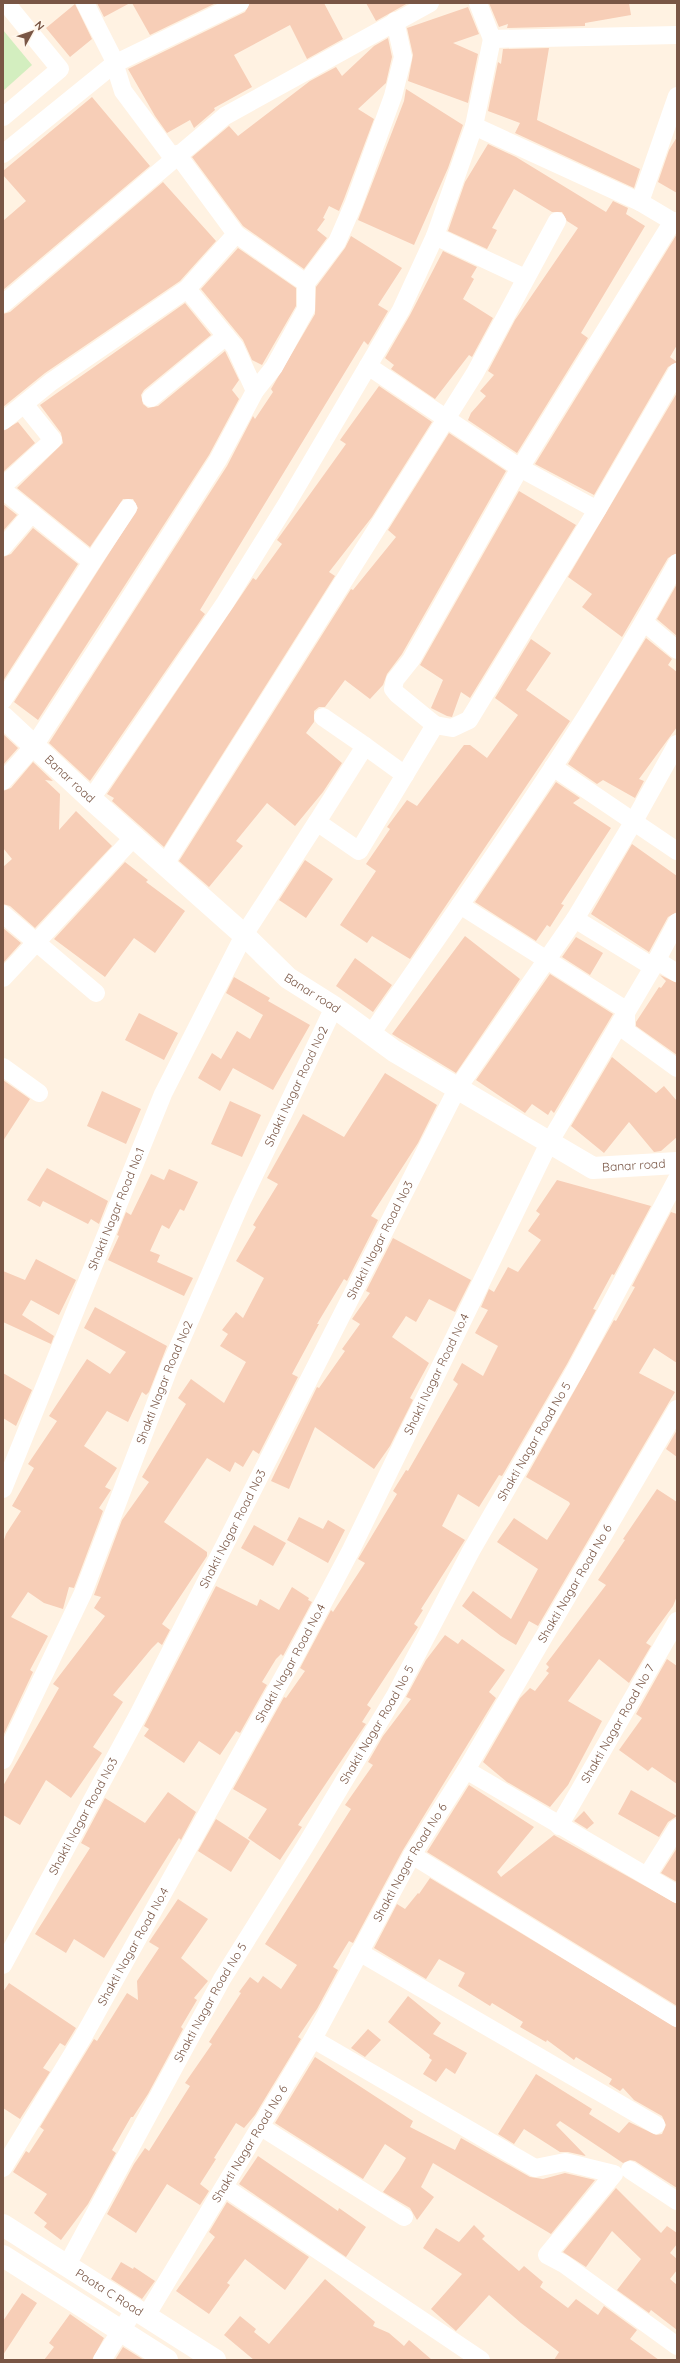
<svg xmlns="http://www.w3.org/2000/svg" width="680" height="2363" viewBox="0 0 680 2363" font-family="Quicksand,sans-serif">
	<rect width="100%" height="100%" fill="#fff2e2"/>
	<!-- green -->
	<path fill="#d3eebf" d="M3,30L32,65L3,91Z"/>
	<!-- building -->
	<path fill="#f7ceb7" d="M97,3H130L104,17Z
		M132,3H216L150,35Z
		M250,3H324L343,39L307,59L290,25L234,55L252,87L214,108L215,110L194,128L190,120L167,133L155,116L128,69L245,12Z
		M366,3H408L376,21Z
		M489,3H629L631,15L585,23V26L507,28L508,24L499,27Z
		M75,4L92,39L70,57L46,28Z
		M468,7L479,34L453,43L478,54L468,103L408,81L413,55L407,28Z
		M388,38L392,57L386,83L358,109L374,119L344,199L339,211L329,206L323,218L325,219L317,230L327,238L304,269L243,226L192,157L229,126L238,136L310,81L336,67L342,76L374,46Z
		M549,48L537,120L640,169L634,188L515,133L520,123L488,111L498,62L501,64L503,49Z
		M406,89L463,125L448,168L414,245L358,220L404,101Z
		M92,97L150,166L3,290V221L26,201L3,175V171Z
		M677,137V193L658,182L669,150Z
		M488,144L516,157L606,212L613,201L628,208L626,214L645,226L581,333L588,338L517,453L468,420L471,413L486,396L480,391L494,375L488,371L515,320L578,228L567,221L562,212H552L514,189L492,228L497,230L487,249L448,231L465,182Z
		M163,182L216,241L180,281L45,373L3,407V314L10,312Z
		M677,234V345L670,357L677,362L668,367L594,495L535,464Z
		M351,236L402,268L378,305L388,311L368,345L364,341L200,610L205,614L90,781L49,743L227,466L253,416L255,419L273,392L271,389L315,314L316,287L345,248Z
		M238,248L296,288V306L262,365L252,360L243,340L201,289Z
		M443,251L477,267L471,277L474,279L463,299L493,318L472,357L469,355L435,399L391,369L394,365L385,358L410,315Z
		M185,303L211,335L144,390L141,395L143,404L148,408L158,406L225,351L239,380L232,390L239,399L209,455L38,720L14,702L138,508L133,499H123L90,547L17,488L63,443L61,433L40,405Z
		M379,386L432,422L372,517L329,572L335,576L164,847L112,801L114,798L107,794L253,578L256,580L282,544L277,540L346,444L340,440Z
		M677,393V553L668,558L622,637L582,607L592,594L568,577Z
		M18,422L35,443L3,472V431Z
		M449,433L506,471L402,654L387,674L383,685L370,699L345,680L325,707H319L314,711V722L306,733L342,763L323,792L295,826L267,803L236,841L243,846L209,887L179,861L351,589L353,590L396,537L388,530Z
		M519,491L576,525L470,698L461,692L452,717L447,716L431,708L443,680L420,665Z
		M3,504L17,515L3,531Z
		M33,528L78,564L3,681V557L11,554Z
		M677,584V636L657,619Z
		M646,638L672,659L668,665L677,672V727L639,779L644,781L635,798L603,780L597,784L568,764Z
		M531,639L551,653L526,690L570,721L410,959L372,936L367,943L340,925L376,871L366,864L390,829L387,827L407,800L417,806L464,745H470L487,758L518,715L495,698Z
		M3,734L18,748L3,765Z
		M33,762L53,781L45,780L60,794L59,830L76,811L112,846L35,928L10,906L3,904V867L12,859L3,848V791L11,788Z
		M556,782L580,798L573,803L611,828L561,904L564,905L550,927L547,925L536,941L475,902Z
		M632,844L677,876V912L668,917L649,952L591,914Z
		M305,860L333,879L306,918L279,900Z
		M125,862L148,880L146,882L185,911L155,953L134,938L105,977L54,939Z
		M3,928L21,943L3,963Z
		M465,936L520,979L456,1073L392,1034Z
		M576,937L603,953L590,975L562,957Z
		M355,958L392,985L373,1012L336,986Z
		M550,974L613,1014L554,1113L551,1110L548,1115L532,1104L525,1113L476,1080Z
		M660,975L677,983V1055L636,1026V1022L659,987L661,988L666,981Z
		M234,977L270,998L268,1001L310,1025L273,1090L233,1068L220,1091L198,1078L212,1053L221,1059L237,1031L250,1039L263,1015L226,993Z
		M139,1013L178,1033L164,1060L125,1040Z
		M612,1057L656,1093L664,1086L677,1101V1137L661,1151L654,1152L629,1122L604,1153L571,1126Z
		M385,1073L437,1105L418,1143L371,1216L378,1220L347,1281L344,1279L317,1324H319L292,1374L298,1377L259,1454L253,1450L243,1467L235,1462L230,1472L207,1458L164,1522L207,1552V1556L162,1624L170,1630L162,1645L158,1642L152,1648L113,1695L123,1702L93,1747L102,1753L71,1798L46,1780L20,1825L3,1815V1786L59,1688L53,1684L105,1616L94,1608L101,1597L94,1595L122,1520L149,1482L142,1477L186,1404L178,1398L191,1379L224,1403L246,1362L220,1346L228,1334L222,1330L236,1312L243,1318L264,1278L236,1261L256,1227L253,1225L278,1184L267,1178L303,1114L344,1137Z
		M3,1080L30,1099L3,1141Z
		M102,1091L141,1109L126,1144L87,1126Z
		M230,1101L261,1115L242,1157L211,1144Z
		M47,1168L108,1201L99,1224L91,1219L88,1224L43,1201L40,1207L27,1200Z
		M169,1169L198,1182L184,1211L180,1209L169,1229L162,1225L150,1251L160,1255L157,1262L193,1278L184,1296L108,1260L119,1236L117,1235L126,1212L131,1215L151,1174L164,1180Z
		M557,1180L651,1206L614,1275L612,1274L593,1309L596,1310L567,1364L502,1476L499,1475L479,1507L458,1494L442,1526L465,1540L421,1609L423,1610L414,1624L418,1627L367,1705L371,1708L362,1722L366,1724L298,1825L302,1827L280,1860L248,1838L267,1809L233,1789L284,1697L286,1698L305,1671L300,1668L331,1610L333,1612L365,1563L358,1559L397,1494L393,1491L406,1470L408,1471L458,1384L453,1380L462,1363L483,1376L498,1346L475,1333L488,1310L481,1307L489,1289L494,1292L508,1267L518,1272L541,1240L528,1231L540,1214L536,1211Z
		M671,1212L677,1214V1363L654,1348L639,1373L675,1392L538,1626L529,1621L516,1645L501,1636L462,1606L473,1591L511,1619L538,1569L497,1542L514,1518L547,1540L570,1504L569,1502L526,1477L614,1320L616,1321L635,1287L632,1286Z
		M393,1238L471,1280L455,1312L429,1299L416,1322L406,1316L392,1337L429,1363L410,1398L413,1400L390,1446L374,1469L315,1427L289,1489L271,1481L317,1387L319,1388L345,1351L342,1349L360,1324L352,1319L370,1293L366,1291Z
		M36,1259L76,1280L59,1315L31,1300L22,1315L54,1336L51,1344L3,1322V1271L25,1280Z
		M95,1307L167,1346L149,1392L146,1395L142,1392L128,1422L107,1411L84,1446L117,1468L105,1487L111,1490L99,1508L103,1511L74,1588L69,1587L63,1609L44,1603L28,1592L11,1617L48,1636L30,1670L33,1672L3,1736V1543L6,1534L21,1511L12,1506L34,1468L28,1464L57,1421L49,1416L87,1359L110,1374L126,1352L84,1328Z
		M3,1373L32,1390L16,1426L3,1418Z
		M677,1430V1457L666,1449Z
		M657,1489L677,1502V1596L673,1606L646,1643L651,1646L629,1683L599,1659L568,1701L602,1721L568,1785L550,1807L507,1782L483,1762L520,1698L530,1688L535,1691L549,1673L546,1671L549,1667L546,1664L606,1585L598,1580L625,1540L623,1539Z
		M299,1517L323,1529L328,1520L345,1530L328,1563L287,1540Z
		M254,1525L286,1543L273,1566L241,1548Z
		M216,1586L257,1606L260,1599L279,1610L292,1587L309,1598L308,1600L312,1602L283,1656L281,1654L276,1659L262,1682L267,1685L240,1733L236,1731L220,1755L199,1741L184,1763L144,1736L149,1729L144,1726Z
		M445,1635L458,1644L462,1639L505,1670L489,1692L496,1698L403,1850L353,1943L349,1941L333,1967L338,1970L317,2009L298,2037L301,2039L255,2115L244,2128L236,2123L214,2158L216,2159L200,2184L209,2191L200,2205L167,2184L136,2233L107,2214L134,2164L145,2148L149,2151L190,2086L185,2083L212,2044L209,2042L241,1993L239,1992L250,1977L258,1983L263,1976L281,1989L297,1965L265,1944L351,1809L345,1805L373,1765L368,1762L383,1736L411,1699L406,1697L426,1660Z
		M667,1659L677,1666V1784L652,1767L648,1771L619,1750L642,1718L636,1714Z
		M469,1785L534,1827L497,1872L501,1877L554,1835L677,1904V2006L427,1852Z
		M631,1790L677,1816L668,1822L659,1837L618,1814Z
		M168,1792L196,1812L181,1840L179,1838L104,1958L74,1939L66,1953L35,1934L90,1848L81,1843L105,1798L145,1823Z
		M584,1811L594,1823L587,1829L574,1821Z
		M216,1819L250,1841L231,1872L198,1851Z
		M677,1848V1882L661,1873Z
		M430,1878L677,2028V2188L635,2161L630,2160L623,2163L560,2121L556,2125L586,2156L568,2152H560L524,2129L514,2144L498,2134L536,2074L592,2109L589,2114L619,2133L629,2122L656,2135L662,2134L666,2125L662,2116L634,2100L623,2088L620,2091L609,2084L612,2079L576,2057L574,2060L547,2040L546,2042L520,2027L523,2022L492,2003L490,2006L458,1986L465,1973L439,1959L426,1979L374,1948L397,1904L405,1909L418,1893L419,1894Z
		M178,1899L208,1919L181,1958L208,1981L194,1998L197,2000L181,2027L183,2029L148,2094L133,2117H131L112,2150L116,2153L88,2204L61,2240L44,2227L47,2223L34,2213L47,2194L13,2172L26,2151L29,2153L44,2130L40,2127L94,2039L97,2041L127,1993L138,2000L137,1981L159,1948L149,1942Z
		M9,1983L76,2028L65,2046L60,2043L43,2068L50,2072L20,2119L3,2108V1992Z
		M408,1996L441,2023L433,2034L467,2053L455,2074L446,2068L436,2082L423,2074L432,2060L429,2058L430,2055L388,2022Z
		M368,2029L381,2040L365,2057L351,2048Z
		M315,2057L413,2121L410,2127L455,2150L461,2138L530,2177L543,2179L565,2173L595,2180L551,2234L433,2163L421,2187L434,2197L417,2220L410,2208L383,2192L399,2170L406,2158L385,2144L363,2179L275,2123Z
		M258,2156L338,2211L339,2208L366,2227L346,2257L239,2184Z
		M616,2188L661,2233L667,2226L677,2233V2244L670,2253L677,2259V2270L670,2279L677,2285V2330L651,2310L649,2313L617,2290L641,2259L612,2231L586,2267L563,2252Z
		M227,2202L309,2257L285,2290L245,2259L227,2283L230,2285L209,2314L176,2291L215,2237L209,2232Z
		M474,2225L485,2236L482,2239L519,2271L524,2266L543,2282L540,2287L568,2308L576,2299L598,2315L604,2306L637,2330L630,2339L659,2360H554L559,2352L521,2323L489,2295L456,2331L431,2309L462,2274L423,2248L436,2228L459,2242Z
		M121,2262L133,2269L134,2267L155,2281L142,2299L111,2279Z
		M325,2279L375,2322L373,2326L389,2333L404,2346L409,2340L432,2360H254L224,2335L240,2316L256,2329L254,2332L269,2344Z
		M22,2293L37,2303L3,2355V2321Z
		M70,2314L104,2338L92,2360H44L54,2347L49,2343Z
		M123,2347L144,2360H115Z"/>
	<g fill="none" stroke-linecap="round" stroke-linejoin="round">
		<!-- street -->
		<g stroke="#fff" stroke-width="18">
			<path d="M85,3L112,56L123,91L173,158"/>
			<path d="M478,3L492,39L677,35"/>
			<path d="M492,39L474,126L640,202"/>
			<path d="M677,96L640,202L677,224"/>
			<path d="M3,117L60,69L6,3"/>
			<path d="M3,154L114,64L240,3"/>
			<path d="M236,234L306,283"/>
			<path d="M435,236L525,278"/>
			<path d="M3,304L225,116L430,3"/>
			<path d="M368,366L520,468L597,510"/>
			<path d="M255,391L274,367L306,309V283L337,242L354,203L393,96L403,57L395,21"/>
			<path d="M151,398L226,336"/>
			<path d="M3,421L51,382L187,289L236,234L177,154"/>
			<path d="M3,486L53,440L24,404"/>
			<path d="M3,490L92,562L3,700"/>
			<path d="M3,547L32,513"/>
			<path d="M92,562L128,508"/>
			<path d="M644,622L677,650"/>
			<path d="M323,717L365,746"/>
			<path d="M435,725L397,694L393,689L395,680L411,660L520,468L673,221"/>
			<path d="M677,744L634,821L575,919L653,967L677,922"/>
			<path d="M553,767L677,851"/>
			<path d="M3,781L34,746L105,637L218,460L255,391L235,347L187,289"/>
			<path d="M91,799L225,603L286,505L401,310L435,236L474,126"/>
			<path d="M317,822L365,746L405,775"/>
			<path d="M165,864L475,373L557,221"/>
			<path d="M460,905L626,1010V1031L677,1068"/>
			<path d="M3,914L96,993"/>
			<path d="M656,960L677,973"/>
			<path d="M3,978L134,837"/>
			<path d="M371,1034C477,880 587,727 677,563"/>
			<path d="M3,1067L39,1093"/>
			<path id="s1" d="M3,1489L163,1094L244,935L317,822L359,851L435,725L452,728L469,720L597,510L677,372"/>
			<path id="s2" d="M3,1760L83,1593L169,1368L241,1203L334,1007"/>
			<path d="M466,1770L677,1894"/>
			<path id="s3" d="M559,1826L677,1621"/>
			<path d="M412,1855L677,2018"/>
			<path d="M647,1876L677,1828"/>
			<path d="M359,1952L656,2125"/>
			<path id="s4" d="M3,1965L138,1715L457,1089L575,919"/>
			<path d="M313,2039L535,2168L565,2162L614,2174L547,2255L564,2264L677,2346"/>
			<path d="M261,2127L404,2217"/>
			<path id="s5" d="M3,2168L83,2037L295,1656L351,1550L549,1143L653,967"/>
			<path d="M630,2170L677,2201"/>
			<path d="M224,2187L481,2360"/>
			<path id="s6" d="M67,2265L222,1979L304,1848L396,1694L471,1551L576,1369L677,1179"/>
			<path id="s7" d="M146,2316L313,2039L412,1855L466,1770L677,1409"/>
			<path d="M102,2360L135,2309"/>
		</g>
		<!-- secondary -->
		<g stroke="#fff" stroke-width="22">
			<path id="s8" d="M3,717L91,799L244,935L288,978L334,1007L394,1051L593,1168L677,1163"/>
			<path id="s9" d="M3,2225L215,2360"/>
			<path d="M3,2256L167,2360"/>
		</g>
	</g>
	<g text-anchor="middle" stroke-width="3" stroke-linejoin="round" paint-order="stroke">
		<!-- street labels -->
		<g font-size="12" fill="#795645" stroke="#fff6eb">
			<text dy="4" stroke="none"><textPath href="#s8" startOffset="91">Banar road</textPath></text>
			<text dy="4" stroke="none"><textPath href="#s8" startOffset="415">Banar road</textPath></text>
			<text dy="4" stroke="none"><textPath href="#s2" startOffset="735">Shakti Nagar Road No2</textPath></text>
			<text dy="4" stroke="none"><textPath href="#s8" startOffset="787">Banar road</textPath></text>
			<text dy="4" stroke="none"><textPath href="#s1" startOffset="302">Shakti Nagar Road No.1</textPath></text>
			<text dy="4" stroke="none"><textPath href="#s4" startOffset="817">Shakti Nagar Road No3</textPath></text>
			<text dy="4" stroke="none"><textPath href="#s5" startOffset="905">Shakti Nagar Road No.4</textPath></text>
			<text dy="4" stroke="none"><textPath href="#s2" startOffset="411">Shakti Nagar Road No2</textPath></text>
			<text dy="4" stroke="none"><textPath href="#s6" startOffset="947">Shakti Nagar Road No 5</textPath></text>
			<text dy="4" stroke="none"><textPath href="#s4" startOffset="493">Shakti Nagar Road No3</textPath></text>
			<text dy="4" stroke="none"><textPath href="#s7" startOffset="849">Shakti Nagar Road No 6</textPath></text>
			<text dy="4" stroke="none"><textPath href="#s5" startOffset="581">Shakti Nagar Road No.4</textPath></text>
			<text dy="4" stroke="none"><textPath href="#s3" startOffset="118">Shakti Nagar Road No 7</textPath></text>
			<text dy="4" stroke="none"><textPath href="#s6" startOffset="623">Shakti Nagar Road No 5</textPath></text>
			<text dy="4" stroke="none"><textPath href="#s4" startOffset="169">Shakti Nagar Road No3</textPath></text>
			<text dy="4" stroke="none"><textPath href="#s7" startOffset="525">Shakti Nagar Road No 6</textPath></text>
			<text dy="4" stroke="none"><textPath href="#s5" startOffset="257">Shakti Nagar Road No.4</textPath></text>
			<text dy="4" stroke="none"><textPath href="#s6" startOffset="299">Shakti Nagar Road No 5</textPath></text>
			<text dy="4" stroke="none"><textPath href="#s7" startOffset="201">Shakti Nagar Road No 6</textPath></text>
			<text dy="4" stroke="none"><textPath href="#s9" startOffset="126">Paota C Road</textPath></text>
		</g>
	</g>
	<!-- border -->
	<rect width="680" height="2363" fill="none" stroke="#795645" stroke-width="8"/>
	<!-- north arrow -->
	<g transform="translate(32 32) rotate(50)" stroke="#fff6eb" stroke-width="3" paint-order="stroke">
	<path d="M0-3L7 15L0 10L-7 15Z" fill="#795645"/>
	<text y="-6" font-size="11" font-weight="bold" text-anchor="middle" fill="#795645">N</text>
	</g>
</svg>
